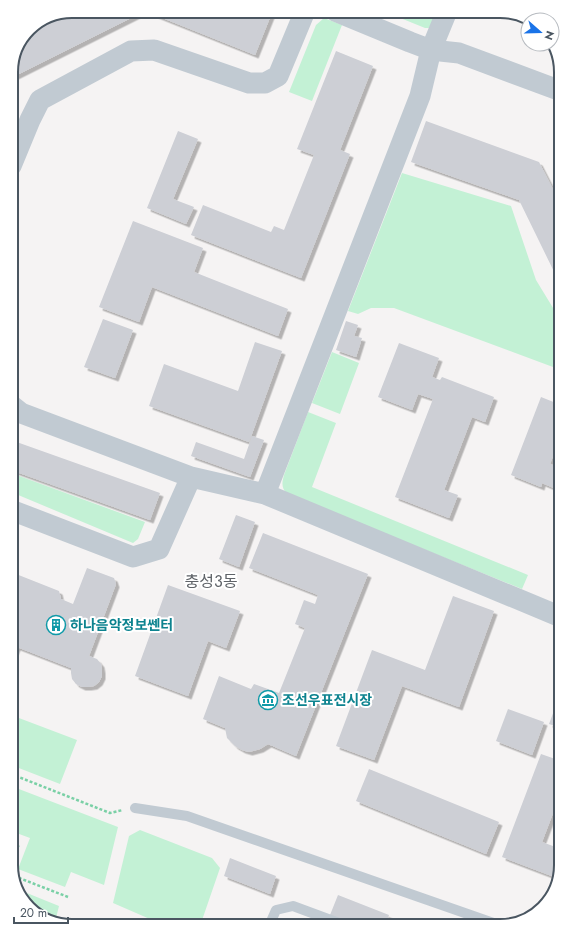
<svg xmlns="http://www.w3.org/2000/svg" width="572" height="937" viewBox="0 0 572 937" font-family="Jost,'Noto Sans KR',sans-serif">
	<defs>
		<filter id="shadow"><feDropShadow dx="3.5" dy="3.5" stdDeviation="0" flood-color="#0004"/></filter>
	</defs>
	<rect width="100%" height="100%" fill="#f5f3f3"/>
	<!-- green -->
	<path fill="#c3f1d5" d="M383,11H438L429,28H425Z
		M324,18L342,25L312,101L289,92L316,25Z
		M402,173L511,206L536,280L561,321V370L394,308H371L358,314L348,311Z
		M332,352L359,363L340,414L312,403Z
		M308,412L336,423L312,487L528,575L522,589L287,494C281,487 282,483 284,475Z
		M11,473L145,522L138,539L133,543L11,492Z
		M11,715L77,740L60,784L11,765Z
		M11,786L118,827L104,885L71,872L65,887L18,869L30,838L11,831Z
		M140,830L212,858L220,868L200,926H166L113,903L129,836Z
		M17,889L59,906L55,922L38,916L17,892Z"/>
	<!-- building -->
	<path fill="#cdcfd5" filter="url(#shadow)" d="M72,11H260L271,15L255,55L145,11L11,78V68L29,29Z
		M336,51L373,66L340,150L350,154L301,278L191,235L203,205L271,232L274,226L284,230L314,155L297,149Z
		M426,121L539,162L561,205V286L519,200L411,162Z
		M178,131L198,139L173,199L194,207L186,224L147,208Z
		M133,221L203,248L194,272L288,309L278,336L152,287L139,322L99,307Z
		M103,319L133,330L115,378L84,367Z
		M346,321L358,325L354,336L362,338L356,357L336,350Z
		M255,342L282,351L249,442L149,406L164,364L238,391Z
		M399,343L439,358L432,377L440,380L442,377L494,397L485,422L472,417L444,490L458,495L449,518L395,497L433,399L418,394L412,410L378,397Z
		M541,397L561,405V435L550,464L561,468V491L542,483L541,487L511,475Z
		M252,436L264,440L250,477L191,456L196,442L244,459Z
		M11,440L160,493L150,520L11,470Z
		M236,515L255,522L239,567L219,559Z
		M263,533L368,574L296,756L268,744L260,749L249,752L242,750L235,746L227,738L225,728L203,719L219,676L251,689L254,684L279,693L305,628L295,624L304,600L315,604L318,595L249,568Z
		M87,568L114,578L116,584L89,656L97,659L101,664L102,670V676L99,682L94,686L88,687H82L76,684L72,679L71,673V668L17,647L11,662V572L59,591L61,599L73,604Z
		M168,585L240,611L226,648L208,641L188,696L135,676Z
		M453,596L494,611L459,707L402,686L374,760L336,746L372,650L425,670Z
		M561,692V728L549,724Z
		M508,709L544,722L532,755L496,741Z
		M541,754L561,761V792L542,842L561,849V866L557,878L502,857Z
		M369,769L499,822L486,854L356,801Z
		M230,858L276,876L270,894L224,876Z
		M338,895L389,915L385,926H358L330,915Z
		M308,920L323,926H306Z"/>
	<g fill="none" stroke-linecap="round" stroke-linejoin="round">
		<!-- path -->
		<path stroke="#7ad0a6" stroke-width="2.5" stroke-dasharray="3 2" stroke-linecap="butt" d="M11,774L110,813L123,810
			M11,841L19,844L11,866
			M14,876L68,897"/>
		<!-- service -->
		<path stroke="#c1cad2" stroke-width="10" d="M135,808L187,816L502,926
			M269,926L276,910L293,906L347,926"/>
		<!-- minor -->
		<path stroke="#c1cad2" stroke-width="21" d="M335,11L410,42L431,50L459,53L561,91
			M11,166L30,120L40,100L131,51L154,50L249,83H265L278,76L305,11
			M11,405L21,413L191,477
			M265,494L561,617
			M11,510L133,557L159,549L191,477L265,494L420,96L431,50L447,11"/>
	</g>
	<!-- icons -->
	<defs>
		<symbol id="building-ring" viewBox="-11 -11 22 22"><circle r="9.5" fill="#fff" stroke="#0f9aa8" stroke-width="1.5"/><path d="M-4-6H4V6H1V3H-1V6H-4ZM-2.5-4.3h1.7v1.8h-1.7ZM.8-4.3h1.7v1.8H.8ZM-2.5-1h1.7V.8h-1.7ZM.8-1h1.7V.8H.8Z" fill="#0f9aa8"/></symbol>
		<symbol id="museum-ring" viewBox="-11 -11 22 22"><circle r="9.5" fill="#fff" stroke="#0f9aa8" stroke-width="1.5"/><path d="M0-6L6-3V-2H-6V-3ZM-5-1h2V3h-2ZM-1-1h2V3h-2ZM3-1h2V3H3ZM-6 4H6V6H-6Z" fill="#0f9aa8"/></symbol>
	</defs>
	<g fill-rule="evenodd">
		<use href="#building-ring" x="45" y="614" width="22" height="22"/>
		<use href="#museum-ring" x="257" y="689" width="22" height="22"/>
	</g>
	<g text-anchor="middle" stroke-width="4" stroke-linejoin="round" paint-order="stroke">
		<!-- culture labels -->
		<g font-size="14" font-weight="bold" fill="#0d838f" stroke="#fff" text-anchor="start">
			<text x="70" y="630">하나음악정보쎈터</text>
			<text x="282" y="705">조선우표전시장</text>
		</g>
		<!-- quarter labels -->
		<g font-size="16" fill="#5f6368" stroke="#fff">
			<text x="211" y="587">충성3동</text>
		</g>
	</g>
	<!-- crop -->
	<path d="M0 0H572V937H0ZM72 18H500A54 54 0 0 1 554 72V865A54 54 0 0 1 500 919H72A54 54 0 0 1 18 865V72A54 54 0 0 1 72 18Z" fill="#fff" fill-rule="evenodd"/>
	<path fill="none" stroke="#4a5661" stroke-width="2" d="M72 18H500A54 54 0 0 1 554 72V865A54 54 0 0 1 500 919H72A54 54 0 0 1 18 865V72A54 54 0 0 1 72 18Z"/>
	<!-- north arrow -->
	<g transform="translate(540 32) rotate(110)"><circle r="19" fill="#ffffff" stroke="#b7bbc0"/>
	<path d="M0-3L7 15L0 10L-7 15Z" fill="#1a73e8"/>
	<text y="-6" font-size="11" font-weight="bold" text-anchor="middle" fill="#4a5661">N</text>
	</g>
	<!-- scale -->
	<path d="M14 917v6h54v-6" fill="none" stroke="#4a5661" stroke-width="2"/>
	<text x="20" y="917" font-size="12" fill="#4a5661" stroke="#ffffff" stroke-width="3" paint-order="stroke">20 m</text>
</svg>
